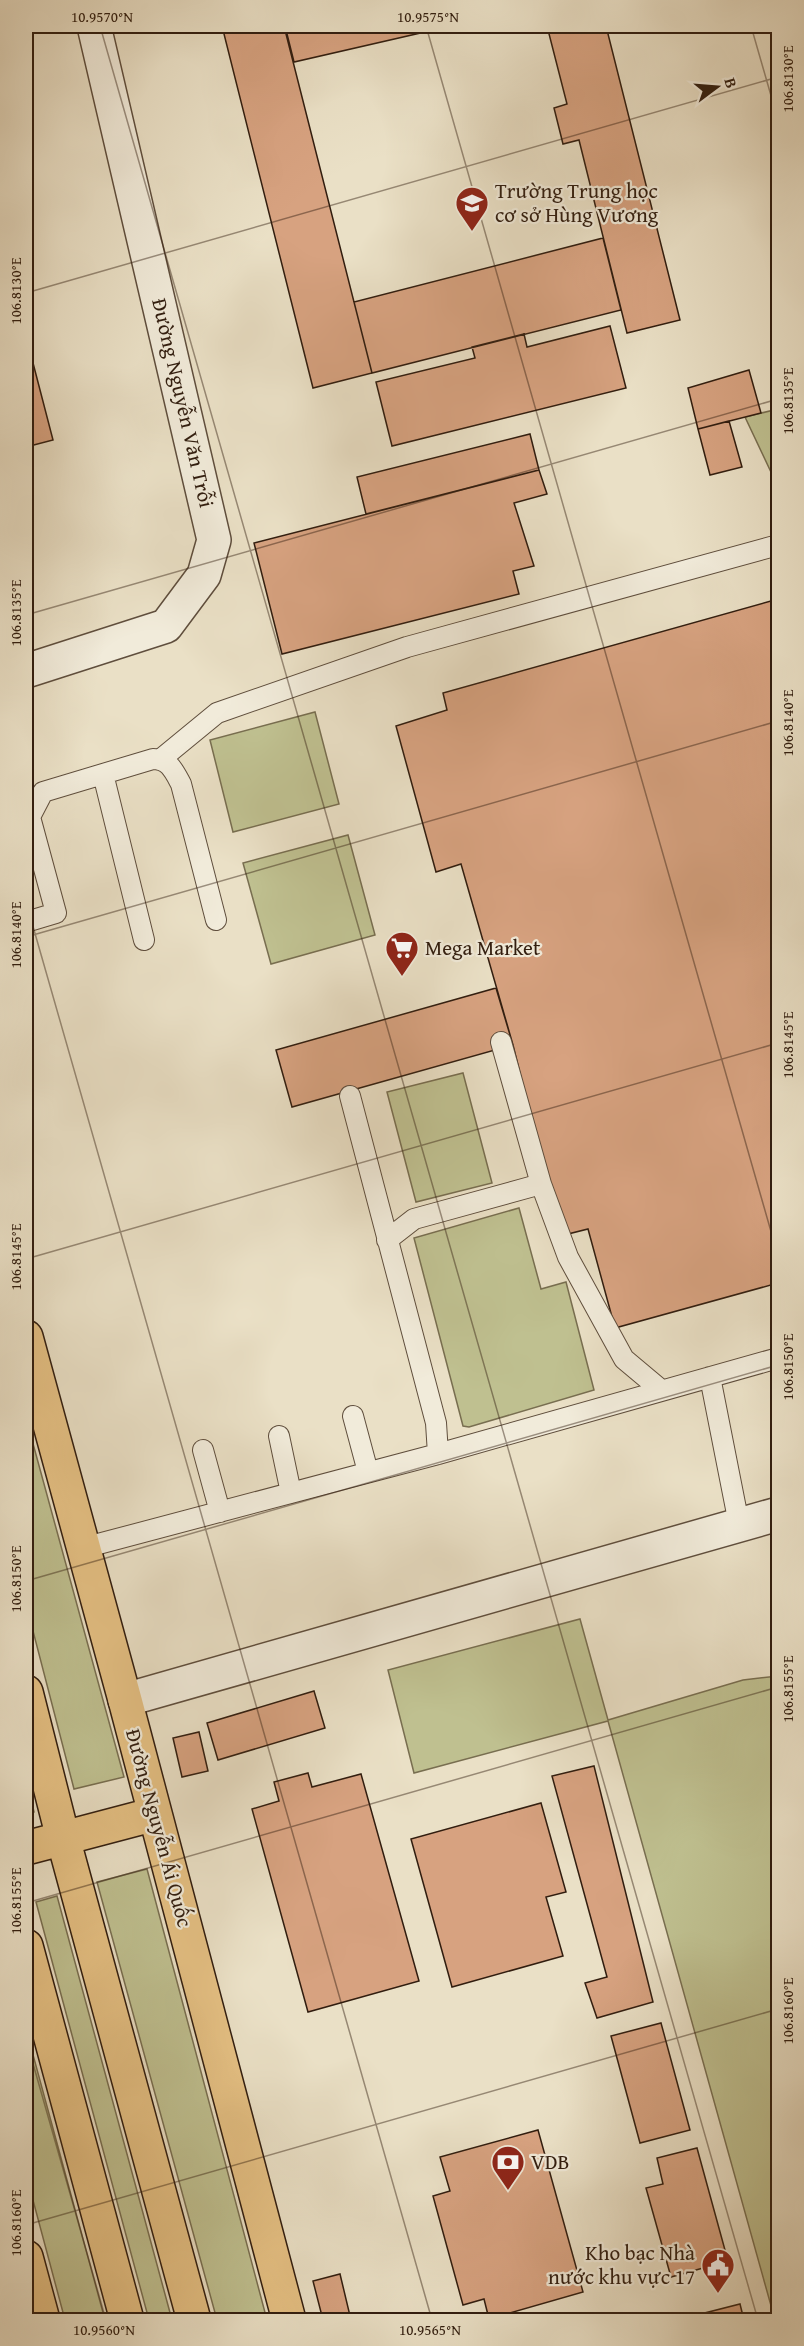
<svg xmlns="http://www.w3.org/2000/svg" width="804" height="2346" viewBox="0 0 804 2346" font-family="'Gentium Book Plus',serif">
	<rect width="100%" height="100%" fill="#eae0c6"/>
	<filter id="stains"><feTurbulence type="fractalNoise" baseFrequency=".00333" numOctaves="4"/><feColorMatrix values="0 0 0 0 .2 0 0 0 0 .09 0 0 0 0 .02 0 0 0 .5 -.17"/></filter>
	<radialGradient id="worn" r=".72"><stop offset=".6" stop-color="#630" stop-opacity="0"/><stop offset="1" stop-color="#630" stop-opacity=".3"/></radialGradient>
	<!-- green -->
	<path fill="#bfc090" stroke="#786e50" stroke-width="1.5" d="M778,409V487L745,417Z
		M315,712L339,804L233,832L210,740Z
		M348,835L375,935L271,964L243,863Z
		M463,1073L492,1183L416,1202L387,1092Z
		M519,1208L541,1289L566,1282L594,1390L469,1427L463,1426L414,1238Z
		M26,1418L124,1777L74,1789L26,1604Z
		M580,1619L608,1720L743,1680L778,1676V2320H775L608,1721L414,1773L388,1670Z
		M26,1778L34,1812L26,1814Z
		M147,1869L267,2320H217L97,1882Z
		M57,1896L172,2320H149L36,1902Z
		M26,2029L105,2320H65L26,2174Z"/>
	<!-- building -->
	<path fill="#d7a280" stroke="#311d0f" stroke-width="1.5" d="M222,26H284L372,373L313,388Z
		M301,26H451L294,62L286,30Z
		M547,26H606L680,320L627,333L579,140L563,144L554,108L567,104Z
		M603,238L621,310L372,373L354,302Z
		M610,326L626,388L392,446L376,382L475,358L472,347L524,334L527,347Z
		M26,336L53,440L26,447Z
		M749,370L761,413L698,429L688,388Z
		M729,421L742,467L710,475L698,429Z
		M530,434L539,470L366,514L357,477Z
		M539,470L547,494L514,503L534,566L513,571L519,594L282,654L254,543Z
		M778,599V1283L615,1328L588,1229L560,1236L513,1045L461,864L436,872L396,726L447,710L443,693Z
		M496,988L513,1045L292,1107L276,1050Z
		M314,1691L325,1728L218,1760L207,1723Z
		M199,1732L208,1771L182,1777L173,1738Z
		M594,1766L653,2002L597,2018L585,1983L607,1977L552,1776Z
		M308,1773L312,1787L361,1774L419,1981L308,2012L252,1809L279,1801L274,1782Z
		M541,1803L566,1892L546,1897L563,1956L452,1987L411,1839Z
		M661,2023L690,2130L640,2143L611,2036Z
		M538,2130L583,2292L489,2319L484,2299L463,2305L433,2196L450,2191L440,2157Z
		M697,2148L728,2261L671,2277L646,2188L663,2184L657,2158Z
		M340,2274L351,2320H323L313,2281Z
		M740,2304L744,2320H677Z"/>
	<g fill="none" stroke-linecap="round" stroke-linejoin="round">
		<defs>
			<path id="service" d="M161,759L217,713L407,647L778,545
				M103,774L144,940
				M26,922L56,913L30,817L43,792L153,759C169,759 174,771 181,784L216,920
				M501,1042L541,1184L568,1257L624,1359L661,1390
				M350,1096L436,1423L438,1454
				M387,1240L414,1219L541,1184
				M710,1377L739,1524
				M353,1416L368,1472
				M279,1436L291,1493
				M203,1450L220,1512
				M83,1548L438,1454L778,1358"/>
			<path id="minor" d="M125,1700L778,1514"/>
			<path id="tertiary" d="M26,671L166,626L204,575L214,540L94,26"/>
			<path id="primary" d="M26,1337L125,1700L289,2320
				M26,1692L63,1838L194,2320
				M26,1848L155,1814
				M26,1946L127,2320
				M26,2257L43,2320"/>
		</defs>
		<!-- service casing -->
		<use href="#service" stroke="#5f4e3d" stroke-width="22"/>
		<!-- minor casing -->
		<use href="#minor" stroke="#5f4e3d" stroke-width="36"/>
		<!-- tertiary casing -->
		<use href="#tertiary" stroke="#5f4e3d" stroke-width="36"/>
		<!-- primary casing -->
		<use href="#primary" stroke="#311d0f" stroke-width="36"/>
		<!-- service -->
		<use href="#service" stroke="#f1ebda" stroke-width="20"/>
		<!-- minor -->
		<use href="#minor" stroke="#f1ebda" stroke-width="33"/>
		<!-- tertiary -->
		<use href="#tertiary" stroke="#f1ebda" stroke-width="33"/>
		<!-- primary -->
		<use href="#primary" stroke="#e5c083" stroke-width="33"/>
	</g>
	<!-- ticks -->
	<path fill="none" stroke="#311d0f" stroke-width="1.5" stroke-opacity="0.45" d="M100,26L758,2320M426,26L778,1256M751,26L778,120M26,293L778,77M26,615L778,399M26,902L432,2320M26,937L778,721M26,1259L778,1043M26,1581L778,1365M26,1903L778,1687M26,2039L106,2320M26,2225L778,2009"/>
	<!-- icons -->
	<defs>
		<symbol id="school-pin" viewBox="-11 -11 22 30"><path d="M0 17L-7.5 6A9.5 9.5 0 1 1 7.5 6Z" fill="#8f2418" stroke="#f1ebda"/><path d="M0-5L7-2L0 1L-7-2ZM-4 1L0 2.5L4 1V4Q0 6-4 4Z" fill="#fff"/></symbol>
		<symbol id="supermarket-pin" viewBox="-11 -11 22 30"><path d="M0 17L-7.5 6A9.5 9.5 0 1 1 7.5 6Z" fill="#8f2418" stroke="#f1ebda"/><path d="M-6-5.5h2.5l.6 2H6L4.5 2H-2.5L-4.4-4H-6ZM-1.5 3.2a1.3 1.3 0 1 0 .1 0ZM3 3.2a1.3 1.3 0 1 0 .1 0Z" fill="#fff"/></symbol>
		<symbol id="bank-pin" viewBox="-11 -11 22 30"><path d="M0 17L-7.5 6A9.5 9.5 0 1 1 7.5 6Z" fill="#8f2418" stroke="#f1ebda"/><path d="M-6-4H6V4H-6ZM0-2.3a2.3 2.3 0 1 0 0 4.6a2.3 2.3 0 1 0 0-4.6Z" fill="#fff"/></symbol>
		<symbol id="civic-pin" viewBox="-11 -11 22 30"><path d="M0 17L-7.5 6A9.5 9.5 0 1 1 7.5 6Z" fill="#8f2418" stroke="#f1ebda"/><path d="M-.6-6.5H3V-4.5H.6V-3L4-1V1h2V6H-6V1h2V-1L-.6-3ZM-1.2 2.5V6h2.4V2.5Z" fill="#fff"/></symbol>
	</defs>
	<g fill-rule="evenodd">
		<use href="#school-pin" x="453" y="184" width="38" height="52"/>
		<use href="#supermarket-pin" x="383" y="929" width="38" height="52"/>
		<use href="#bank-pin" x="489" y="2143" width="38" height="52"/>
		<use href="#civic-pin" x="699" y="2246" width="38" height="52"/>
	</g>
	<g text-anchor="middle" stroke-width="4.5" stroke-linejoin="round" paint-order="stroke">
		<!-- poi labels -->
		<g font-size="21" fill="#311d0f" stroke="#f1ebda" text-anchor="start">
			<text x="495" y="198">Trường Trung học<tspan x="495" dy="24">cơ sở Hùng Vương</tspan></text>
			<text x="425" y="955">Mega Market</text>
			<text x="531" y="2169">VDB</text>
			<text x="695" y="2260" text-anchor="end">Kho bạc Nhà<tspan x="695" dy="24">nước khu vực 17</tspan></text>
		</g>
		<!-- street labels -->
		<g font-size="21" fill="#311d0f" stroke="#f1ebda">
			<text transform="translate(183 403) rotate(77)" y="7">Đường Nguyễn Văn Trỗi</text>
			<text transform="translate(159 1828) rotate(75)" y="7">Đường Nguyễn Ái Quốc</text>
		</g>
	</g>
	<!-- margin -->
	<rect width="804" height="2346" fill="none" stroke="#eae0c6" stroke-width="66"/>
	<!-- north arrow -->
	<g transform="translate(717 87) rotate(74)" stroke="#f1ebda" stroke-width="4.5" paint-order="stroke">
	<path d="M0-4.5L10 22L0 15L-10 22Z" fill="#311d0f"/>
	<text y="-9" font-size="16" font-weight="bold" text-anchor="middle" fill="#311d0f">B</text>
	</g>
	<rect x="33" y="33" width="738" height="2280" fill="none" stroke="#311d0f" stroke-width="2"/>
	<g font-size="15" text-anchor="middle" fill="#311d0f">
		<text x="102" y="22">10.9570°N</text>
		<text x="428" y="22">10.9575°N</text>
		<text transform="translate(788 79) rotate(-90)" y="5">106.8130°E</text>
		<text transform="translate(16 291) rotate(-90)" y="5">106.8130°E</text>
		<text transform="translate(788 401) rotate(-90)" y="5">106.8135°E</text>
		<text transform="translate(16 613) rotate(-90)" y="5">106.8135°E</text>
		<text transform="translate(788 723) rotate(-90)" y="5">106.8140°E</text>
		<text transform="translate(16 935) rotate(-90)" y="5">106.8140°E</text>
		<text transform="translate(788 1045) rotate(-90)" y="5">106.8145°E</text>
		<text transform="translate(16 1257) rotate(-90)" y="5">106.8145°E</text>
		<text transform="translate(788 1367) rotate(-90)" y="5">106.8150°E</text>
		<text transform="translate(16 1579) rotate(-90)" y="5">106.8150°E</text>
		<text transform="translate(788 1689) rotate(-90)" y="5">106.8155°E</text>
		<text transform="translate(16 1901) rotate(-90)" y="5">106.8155°E</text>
		<text transform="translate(788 2011) rotate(-90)" y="5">106.8160°E</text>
		<text transform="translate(16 2223) rotate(-90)" y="5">106.8160°E</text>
		<text x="104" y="2335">10.9560°N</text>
		<text x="430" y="2335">10.9565°N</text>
	</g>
	<rect width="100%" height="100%" filter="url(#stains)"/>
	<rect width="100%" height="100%" fill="url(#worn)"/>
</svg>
